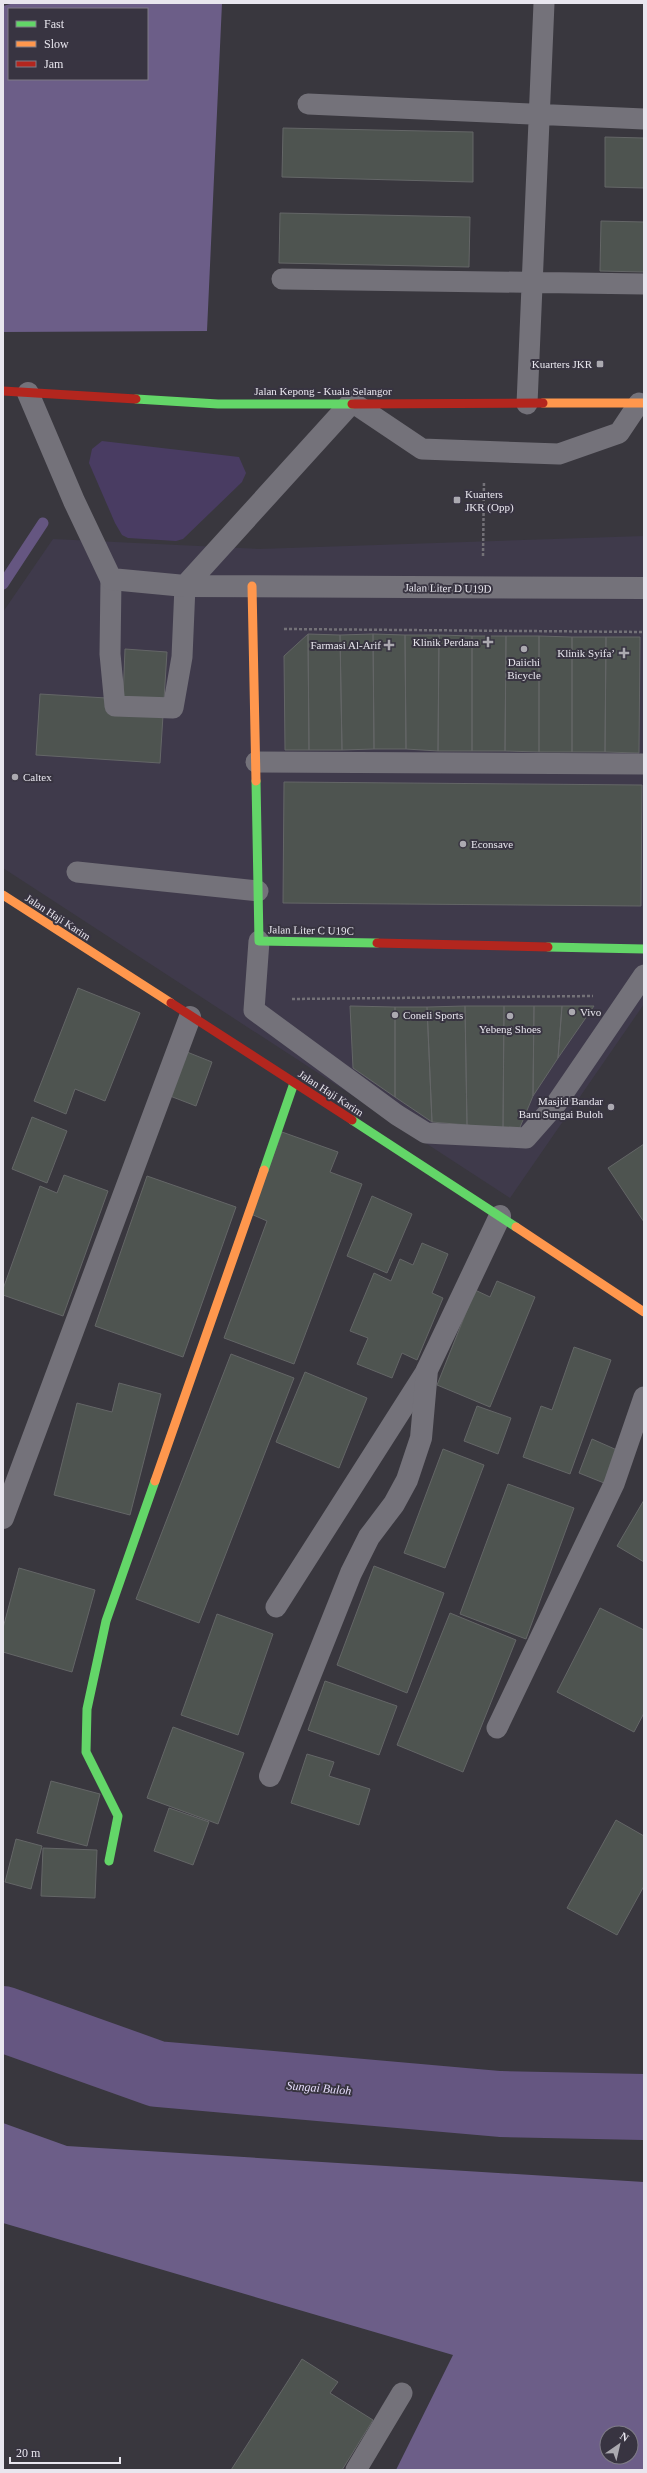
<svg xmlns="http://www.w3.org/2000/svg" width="647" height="2473" viewBox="0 0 647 2473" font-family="Georgia,serif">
	<rect width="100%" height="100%" fill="#39373e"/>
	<!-- built -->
	<path fill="#3f3a4b" d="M644,536V1004L510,1198L3,868V612L53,539L259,549Z"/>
	<!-- green -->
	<path fill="#493c62" d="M102,441L239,457L246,473L242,482L183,539L176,541L128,538L122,535L115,523L89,463L92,449Z"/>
	<!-- forest -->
	<path fill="#6c5e88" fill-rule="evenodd" d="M14,3H222L207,331L3,332V6ZM9,9H147V79H9Z
		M3,2123L67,2146L644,2182V2470H396L453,2355L3,2223ZM607,2433H631V2457H607Z"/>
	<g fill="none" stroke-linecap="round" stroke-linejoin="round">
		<!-- stream -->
		<path stroke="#655681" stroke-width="11" d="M3,584L43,523"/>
		<!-- river -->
		<path stroke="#655681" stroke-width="66" d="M3,2019L157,2074L500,2104L644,2107"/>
	</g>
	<!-- building -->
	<path fill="#4e5450" stroke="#646667" d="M283,128L473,132V182L282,177Z
		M605,137L644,138V188L605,187Z
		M280,213L470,217L469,267L279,263Z
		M601,221L644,222V272L600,271Z
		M308,634L340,635L342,750H309Z
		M308,634L309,750H285L284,656Z
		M373,634L374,749L342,750L340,635Z
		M373,634L405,635L406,749H374Z
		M405,635H439L438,751L406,749Z
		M439,635L472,636V751H438Z
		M472,636H506L505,751H472Z
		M506,636H539V752L505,751Z
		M539,636L572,637V752H539Z
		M572,637H606L605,752H572Z
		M606,637H640L639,753L605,752Z
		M125,649L167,652L160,763L36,755L40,694L123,699Z
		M284,782L642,785L641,906L283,903Z
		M78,988L140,1013L105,1101L75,1089L66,1114L34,1101Z
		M350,1006L395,1007V1097L353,1068Z
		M465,1006H504L503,1130L467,1125Z
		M465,1006L467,1125L432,1122L427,1007Z
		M504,1006H534L533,1096L518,1132L503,1130Z
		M534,1006H562L558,1058L533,1096Z
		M562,1006H594L558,1058Z
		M395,1007H427L432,1122L395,1097Z
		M187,1052L212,1062L196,1106L170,1096Z
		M32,1117L67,1131L47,1183L12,1169Z
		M282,1132L338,1152L330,1172L362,1184L294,1364L224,1338L267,1221L251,1214Z
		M644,1144V1222L608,1168Z
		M64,1175L108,1191L63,1316L3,1295V1289L40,1186L57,1193Z
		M147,1176L236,1207L183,1357L95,1326Z
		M372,1196L412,1214L387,1273L347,1256Z
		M422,1243L448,1254L432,1293L443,1298L417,1360L402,1353L392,1378L357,1364L368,1338L350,1331L374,1273L391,1281L400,1259L413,1265Z
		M497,1281L535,1297L490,1407L437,1385L475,1290L490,1297Z
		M574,1347L611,1360L570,1474L523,1457L541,1406L552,1410Z
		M231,1354L294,1378L199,1623L136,1599Z
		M305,1372L367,1398L339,1468L276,1442Z
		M119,1383L161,1394L130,1515L54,1495L77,1403L112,1412Z
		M477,1406L511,1418L498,1454L464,1441Z
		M592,1439L617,1450L604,1483L579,1473Z
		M443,1449L484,1465L445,1568L404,1553Z
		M508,1484L574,1508L526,1639L460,1614Z
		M644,1500V1562L617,1546Z
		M374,1566L444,1593L407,1693L337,1665Z
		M19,1568L95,1590L72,1672L3,1652V1628Z
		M600,1608L644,1630V1713L634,1732L557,1692Z
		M450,1613L516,1640L463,1772L397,1745Z
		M217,1614L273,1634L238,1735L181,1715Z
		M325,1681L397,1706L379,1755L308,1730Z
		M173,1727L244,1753L218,1824L147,1798Z
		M307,1754L334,1762L329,1776L370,1789L359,1825L291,1803Z
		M51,1781L100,1794L87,1846L37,1833Z
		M169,1808L209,1822L193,1865L154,1851Z
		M616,1820L644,1836V1886L617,1935L567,1908Z
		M16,1839L42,1846L31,1889L5,1882Z
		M43,1848L97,1850L95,1898L41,1896Z
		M302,2359L338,2382L330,2393L373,2420L342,2470H231Z"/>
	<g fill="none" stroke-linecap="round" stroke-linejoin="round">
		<!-- path -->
		<path stroke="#737177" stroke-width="2.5" stroke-dasharray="3 2" stroke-linecap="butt" d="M483,556L484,481
			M284,629L644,632
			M292,999L593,996"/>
		<!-- lane -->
		<path stroke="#74727a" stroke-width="21" d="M308,104L644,119
			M282,279L644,284
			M352,402L422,449L559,454L619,433L639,403
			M527,404L544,3
			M111,579L110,654L115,706L173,708L182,657L185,586
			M256,762L644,764
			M77,872L258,891
			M259,941L254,1010L397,1115L426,1133L526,1138L556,1104L644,975
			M276,1607L427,1370
			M497,1728L614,1484L644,1397
			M356,2470L402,2393"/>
		<!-- street -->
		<path stroke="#74727a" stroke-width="22" d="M28,393L74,501L111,579L185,586L352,402
			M185,586L644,588
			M3,1518L190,1017
			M270,1776L351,1573L369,1537L394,1504L407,1480L421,1438L427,1370L500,1216"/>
		<!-- fast -->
		<path stroke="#63d668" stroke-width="9" d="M136,399L218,404H352
			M256,781L259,941L377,943
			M548,947L644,949
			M352,1120L516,1227
			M264,1170L294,1083
			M109,1861L118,1816L86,1752L87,1709L106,1621L155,1481"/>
		<!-- slow -->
		<path stroke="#ff974d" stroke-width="9" d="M543,403H644
			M252,586L256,781
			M3,895L171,1003
			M516,1227L644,1312
			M155,1481L264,1170"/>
		<!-- jam -->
		<path stroke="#b3261e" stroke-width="9" d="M3,391L136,399
			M352,404L543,403
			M377,943L548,947
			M171,1003L352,1120"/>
	</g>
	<!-- markers -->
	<g fill="#aba9b0" stroke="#383441" stroke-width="1.5">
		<rect x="596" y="360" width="8" height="8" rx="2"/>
		<rect x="453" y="496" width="8" height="8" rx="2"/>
		<path d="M486 636h4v4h4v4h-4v4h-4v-4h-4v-4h4z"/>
		<path d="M387 639h4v4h4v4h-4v4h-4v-4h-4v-4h4z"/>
		<circle cx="524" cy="649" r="4"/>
		<path d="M622 647h4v4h4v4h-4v4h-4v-4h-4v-4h4z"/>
		<circle cx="15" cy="777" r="4"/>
		<circle cx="463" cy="844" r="4"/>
		<circle cx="572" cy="1012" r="4"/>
		<circle cx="395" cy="1015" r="4"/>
		<circle cx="510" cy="1016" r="4"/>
		<circle cx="611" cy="1107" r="4"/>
	</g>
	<g text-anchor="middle" stroke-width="4" stroke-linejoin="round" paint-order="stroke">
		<!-- poi labels -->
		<g font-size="11" fill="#e8e6ee" stroke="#383441" text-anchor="end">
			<text x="592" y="368">Kuarters JKR</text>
			<text x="465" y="498" text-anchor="start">Kuarters<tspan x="465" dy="13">JKR (Opp)</tspan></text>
			<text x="479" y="646">Klinik Perdana</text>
			<text x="381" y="649">Farmasi Al-Arif</text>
			<text x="615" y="657">Klinik Syifa’</text>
			<text x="524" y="666" text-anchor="middle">Daiichi<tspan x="524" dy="13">Bicycle</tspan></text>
			<text x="23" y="781" text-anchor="start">Caltex</text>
			<text x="471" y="848" text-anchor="start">Econsave</text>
			<text x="580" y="1016" text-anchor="start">Vivo</text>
			<text x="403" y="1019" text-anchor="start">Coneli Sports</text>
			<text x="510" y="1033" text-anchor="middle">Yebeng Shoes</text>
			<text x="603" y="1105">Masjid Bandar<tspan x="603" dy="13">Baru Sungai Buloh</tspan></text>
		</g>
		<!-- street labels -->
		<g font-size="11" fill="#e8e6ee" stroke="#383441">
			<text x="323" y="395">Jalan Kepong - Kuala Selangor</text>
			<text transform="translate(448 588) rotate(1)" y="4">Jalan Liter D U19D</text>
			<text transform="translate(58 917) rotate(33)" y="4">Jalan Haji Karim</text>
			<text transform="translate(311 930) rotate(1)" y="4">Jalan Liter C U19C</text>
			<text transform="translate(331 1093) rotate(33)" y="4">Jalan Haji Karim</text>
		</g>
		<!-- water labels -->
		<g font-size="12" font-style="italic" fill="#e7defc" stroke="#383441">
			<text transform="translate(319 2088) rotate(5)" y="4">Sungai Buloh</text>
		</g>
	</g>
	<!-- border -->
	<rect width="647" height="2473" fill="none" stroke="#e8e6ee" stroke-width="8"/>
	<!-- legend -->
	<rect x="8" y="8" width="140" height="72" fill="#383441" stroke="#7e7b86"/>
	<rect x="16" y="21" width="20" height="6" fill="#63d668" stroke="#7e7b86"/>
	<text x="44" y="28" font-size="12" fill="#e8e6ee">Fast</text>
	<rect x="16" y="41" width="20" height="6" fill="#ff974d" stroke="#7e7b86"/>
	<text x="44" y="48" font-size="12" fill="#e8e6ee">Slow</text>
	<rect x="16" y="61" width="20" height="6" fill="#b3261e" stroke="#7e7b86"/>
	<text x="44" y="68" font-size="12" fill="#e8e6ee">Jam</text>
	<!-- north arrow -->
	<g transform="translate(619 2445) rotate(34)"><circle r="19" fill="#383441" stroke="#7e7b86"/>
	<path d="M0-3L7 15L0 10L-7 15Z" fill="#aba9b0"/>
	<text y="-6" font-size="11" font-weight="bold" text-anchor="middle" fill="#e8e6ee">N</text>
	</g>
	<!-- scale -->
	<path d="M10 2457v6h110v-6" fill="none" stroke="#e8e6ee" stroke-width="2"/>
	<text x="16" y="2457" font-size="12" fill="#e8e6ee" stroke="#383441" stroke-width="3" paint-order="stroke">20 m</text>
</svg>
